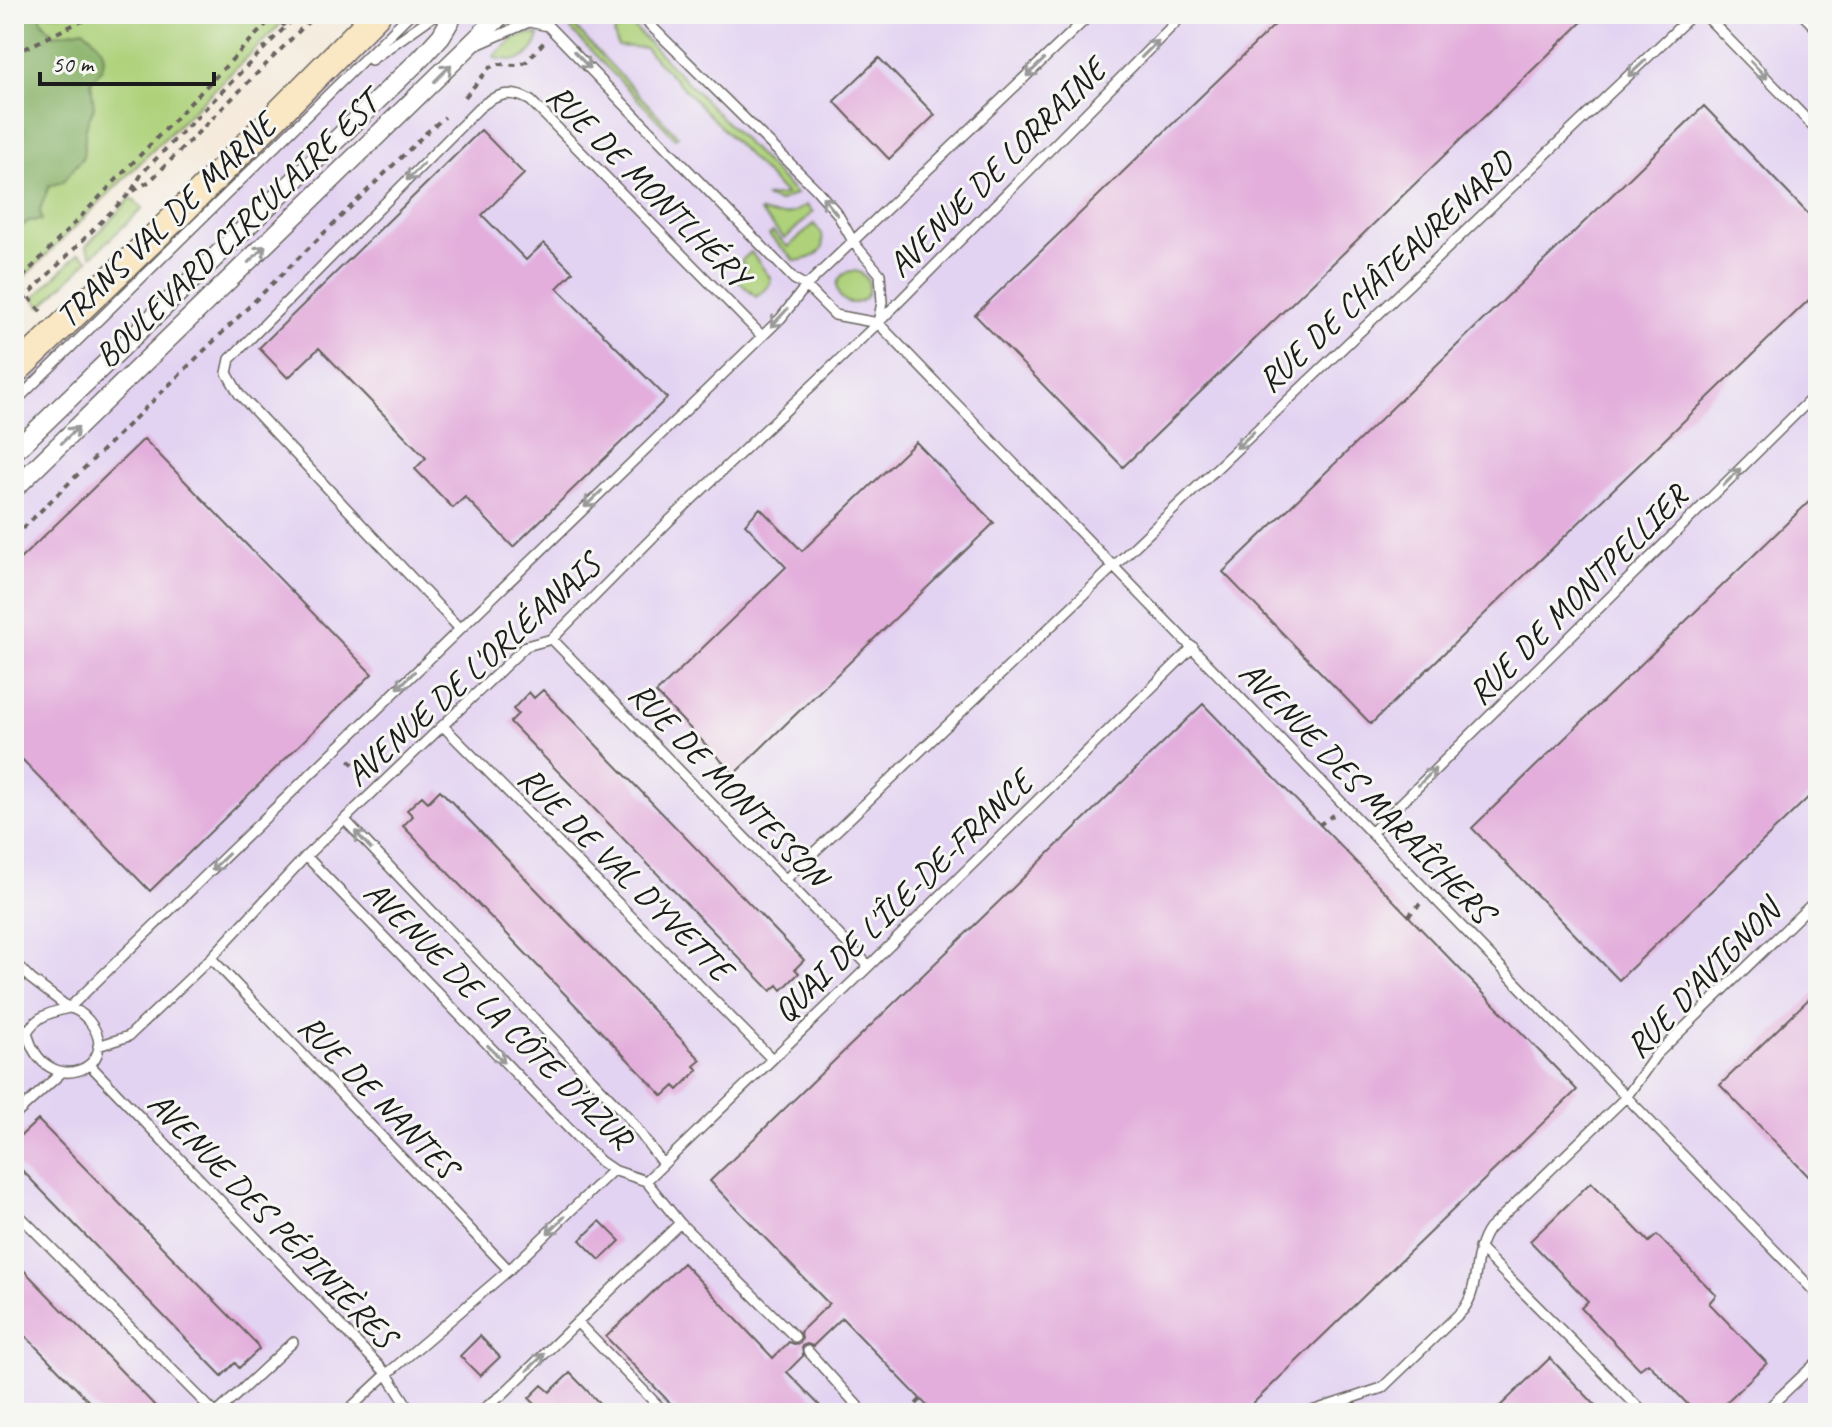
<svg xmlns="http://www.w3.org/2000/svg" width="1832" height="1427" viewBox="0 0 1832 1427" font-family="Caveat,sans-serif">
	<rect width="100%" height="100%" fill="#f6f6f2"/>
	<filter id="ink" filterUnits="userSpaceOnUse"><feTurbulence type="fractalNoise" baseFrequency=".0125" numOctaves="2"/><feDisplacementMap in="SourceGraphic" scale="16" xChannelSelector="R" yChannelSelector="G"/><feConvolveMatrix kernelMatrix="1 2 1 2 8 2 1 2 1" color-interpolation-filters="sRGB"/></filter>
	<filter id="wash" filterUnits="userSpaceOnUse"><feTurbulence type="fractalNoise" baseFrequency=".006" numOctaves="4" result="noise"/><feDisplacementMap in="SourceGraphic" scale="32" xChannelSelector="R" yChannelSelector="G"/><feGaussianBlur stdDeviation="1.8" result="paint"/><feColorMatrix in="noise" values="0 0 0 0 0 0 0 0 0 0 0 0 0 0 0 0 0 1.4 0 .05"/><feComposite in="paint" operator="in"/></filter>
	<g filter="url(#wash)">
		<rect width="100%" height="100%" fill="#f5eadb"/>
		<!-- built -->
		<path fill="#e3d3f2" d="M401,14H1818V1413H14V391Z"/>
		<!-- green -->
		<path fill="#aed17a" stroke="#65764b" stroke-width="2" d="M14,14H291L14,287Z
			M623,16L796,194L779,202L765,197L786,195L645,48L618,46L614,34Z
			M572,24L678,136L675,138L571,30Z
			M528,34L539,35C537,46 526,60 516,60C509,61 503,58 496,59L494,56L515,38Z
			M131,198L143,208L92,256L86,246Z
			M806,205L813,212L785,239L759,211C777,218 791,216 806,205Z
			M814,224L822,234L823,247C818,257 805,260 795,261L769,235L773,232L788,247Z
			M751,252L771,279L768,287L756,297L736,279L747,269L741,261Z
			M79,253L89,260L41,307L34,298Z
			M837 287a16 16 0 1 1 32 0a16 16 0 1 1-32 0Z"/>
		<!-- forest -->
		<path fill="#8ab36a" stroke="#536843" stroke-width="2" d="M14,14H40L42,21L54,35L83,29C103,45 114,60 91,81L94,107L86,127L83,157L63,182L49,186L40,210L42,220L29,221L14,232V135L21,128L14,119Z"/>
		<g id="blocks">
			<!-- building -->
			<path fill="#e3aedc" d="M1286,14H1590L1123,467L975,315Z
				M879,58L935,115L889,159L834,101Z
				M1704,106L1818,224V291L1371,724L1223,572Z
				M481,130L524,174L482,215L526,260L544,243L573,272L557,288L667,398L513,547L465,497L453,508L415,469L426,458L319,348L288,378L259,348Z
				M144,439L372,674L150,891L14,751V565Z
				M916,442L994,523L734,774L656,693L786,567L745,524L760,508L802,551Z
				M1818,493V788L1619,980L1472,828Z
				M543,690L804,960L795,969L799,973L782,990L778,985L771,991L510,722L518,714L513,709L529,692L534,698Z
				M1203,704L1577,1090L1243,1413H934L842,1318L813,1346L807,1344L802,1346L803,1356L787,1372L827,1413H680L606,1337L683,1263L773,1358L789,1342L794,1344L800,1343L802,1338L800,1332L829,1304L710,1181Z
				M440,790L701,1060L694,1066L698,1070L678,1090L674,1086L663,1096L403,826L413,816L407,810L422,796L428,802Z
				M1818,990V1186L1720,1085Z
				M38,1120L256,1343L259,1349L239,1368L235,1363L222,1376L14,1162V1142Z
				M1591,1182L1649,1242L1657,1235L1716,1295L1709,1303L1767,1363L1715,1413H1696L1648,1363L1640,1369L1581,1308L1588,1301L1530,1241Z
				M600,1221L620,1241L600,1260L580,1240Z
				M14,1260L162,1413H100L14,1324Z
				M480,1336L500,1357L480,1376L460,1356Z
				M1550,1358L1603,1413H1493Z
				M570,1373L609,1413H544L529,1398L542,1385L550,1392Z"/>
		</g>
	</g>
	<g filter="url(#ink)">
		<use href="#blocks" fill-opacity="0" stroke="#68645f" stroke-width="2"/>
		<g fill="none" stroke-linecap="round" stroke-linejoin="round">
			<defs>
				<path id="lane" d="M639,14L815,188L837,213L854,243L880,274L882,302L878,323
					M1704,14L1818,131
					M1802,14L1818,30
					M477,45L529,22L548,26L794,279L806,286L835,315L878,323L1818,1295
					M371,60L436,14
					M14,403L410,14
					M459,628L239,394L227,373L230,359L479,108C496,94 511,89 531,101L762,336
					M552,639L869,966
					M443,726L771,1058
					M345,820L628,1117L663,1164
					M1372,832L1818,392
					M306,856L600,1161L613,1170L646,1181L680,1223L795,1337
					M785,880L1693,14
					M211,958L509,1270
					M14,962L31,979L69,1008L781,318L806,286L1091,14
					M69,1008C78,1009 84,1015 89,1021C127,1067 44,1103 27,1032C37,1016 51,1012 69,1008Z
					M14,1020L27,1032L14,1041
					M98,1046L129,1036L211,958L306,856L526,646L552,639L670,520L878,323L1184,14
					M90,1065L387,1374L412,1413
					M14,1116L61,1073
					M646,1181L869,966L1193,647
					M14,1210L215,1413
					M1479,1248L1644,1413
					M577,1322L665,1413
					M808,1351L864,1413
					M217,1413L293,1342
					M345,1413L387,1374L509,1270L613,1170
					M478,1413L502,1395L680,1223
					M1306,1413L1382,1388L1463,1310C1481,1287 1471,1254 1489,1229L1627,1096L1656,1055L1818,898
					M1763,1413L1818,1361
					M1809,1413L1818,1404"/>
				<path id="street" d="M14,452L421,58L441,36L454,14
					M14,489L502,14"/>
				<path id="secondary" d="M14,372L181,212L377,14"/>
			</defs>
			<!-- lane casing -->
			<use href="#lane" stroke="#68645f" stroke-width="12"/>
			<!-- street casing -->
			<use href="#street" stroke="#68645f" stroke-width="21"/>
			<!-- secondary casing -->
			<use href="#secondary" stroke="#68645f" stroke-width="29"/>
			<!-- path -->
			<path stroke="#68645f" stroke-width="4" stroke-dasharray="6 6" stroke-linecap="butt" d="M273,16L285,26
				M564,21L572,14
				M14,47L21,52
				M14,54L79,22L117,14
				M465,97L490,67L499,64L517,65L526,62L544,42
				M132,190L143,172L298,14
				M14,279L43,314
				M14,286L276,14
				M14,309L130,193L150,181L316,14
				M14,537L427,132L445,117
				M349,760L365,776
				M1319,825L1333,815
				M1408,916L1420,904
				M908,1413L921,1399"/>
			<!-- lane -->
			<use href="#lane" stroke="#fff" stroke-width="9"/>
			<!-- street -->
			<use href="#street" stroke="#fff" stroke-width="18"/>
			<!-- secondary -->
			<use href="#secondary" stroke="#fae7c3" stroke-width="26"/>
		</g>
		<!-- one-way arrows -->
		<defs><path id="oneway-shaft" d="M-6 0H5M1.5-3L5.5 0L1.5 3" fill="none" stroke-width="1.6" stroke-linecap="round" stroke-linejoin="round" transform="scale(2)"/></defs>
		<g stroke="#999">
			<use href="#oneway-shaft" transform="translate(1150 49) rotate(-45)"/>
			<use href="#oneway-shaft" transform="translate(582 60) rotate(46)"/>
			<use href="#oneway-shaft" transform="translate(1035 68) rotate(136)"/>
			<use href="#oneway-shaft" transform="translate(1637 68) rotate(137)"/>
			<use href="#oneway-shaft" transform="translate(1759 70) rotate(46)"/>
			<use href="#oneway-shaft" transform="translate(443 73) rotate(-45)"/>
			<use href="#oneway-shaft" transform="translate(415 172) rotate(135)"/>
			<use href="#oneway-shaft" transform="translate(830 206) rotate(-129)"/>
			<use href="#oneway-shaft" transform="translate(257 254) rotate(-44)"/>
			<use href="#oneway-shaft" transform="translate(779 318) rotate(133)"/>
			<use href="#oneway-shaft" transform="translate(70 435) rotate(-44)"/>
			<use href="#oneway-shaft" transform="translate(1245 440) rotate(137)"/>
			<use href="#oneway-shaft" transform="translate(1732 477) rotate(-45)"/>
			<use href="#oneway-shaft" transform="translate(593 499) rotate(136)"/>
			<use href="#oneway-shaft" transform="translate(406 680) rotate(135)"/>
			<use href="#oneway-shaft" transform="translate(1427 777) rotate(-45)"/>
			<use href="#oneway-shaft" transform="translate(363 840) rotate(-132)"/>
			<use href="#oneway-shaft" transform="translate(220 862) rotate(136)"/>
			<use href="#oneway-shaft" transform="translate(496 1054) rotate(46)"/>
			<use href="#oneway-shaft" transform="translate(556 1225) rotate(136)"/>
			<use href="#oneway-shaft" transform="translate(536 1362) rotate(-44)"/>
		</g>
	</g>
	<g text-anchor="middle" stroke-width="6" stroke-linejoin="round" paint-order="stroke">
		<!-- street labels -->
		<g font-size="34" fill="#1c1c1c" stroke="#f6f6f2">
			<text transform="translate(996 167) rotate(-45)" y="12">AVENUE DE LORRAINE</text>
			<text transform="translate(649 185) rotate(45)" y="12">RUE DE MONTLHÉRY</text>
			<text transform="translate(165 220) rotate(-44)" y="12">TRANS VAL DE MARNE</text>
			<text transform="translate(236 229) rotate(-44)" y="12">BOULEVARD CIRCULAIRE EST</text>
			<text transform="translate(1385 271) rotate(-43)" y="12">RUE DE CHÂTEAURENARD</text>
			<text transform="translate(1577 594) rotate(-45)" y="12">RUE DE MONTPELLIER</text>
			<text transform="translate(472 669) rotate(-42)" y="12">AVENUE DE L'ORLÉANAIS</text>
			<text transform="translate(729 784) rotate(46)" y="12">RUE DE MONTESSON</text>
			<text transform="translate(1367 791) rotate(46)" y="12">AVENUE DES MARAÎCHERS</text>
			<text transform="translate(626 873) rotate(45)" y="12">RUE DE VAL D'YVETTE</text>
			<text transform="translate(902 896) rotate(-44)" y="12">QUAI DE L'ÎLE-DE-FRANCE</text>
			<text transform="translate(1702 978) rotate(-46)" y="12">RUE D'AVIGNON</text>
			<text transform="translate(499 1014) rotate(45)" y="12">AVENUE DE LA CÔTE D'AZUR</text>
			<text transform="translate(379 1096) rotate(46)" y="12">RUE DE NANTES</text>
			<text transform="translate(273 1219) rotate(46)" y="12">AVENUE DES PÉPINIÈRES</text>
		</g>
	</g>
	<!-- margin -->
	<rect width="1832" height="1427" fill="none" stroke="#f6f6f2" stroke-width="48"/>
	<!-- scale -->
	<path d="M40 72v12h174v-12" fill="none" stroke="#1c1c1c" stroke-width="4"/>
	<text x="52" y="72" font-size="24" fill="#1c1c1c" stroke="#f6f6f2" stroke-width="6" paint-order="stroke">50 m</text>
</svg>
